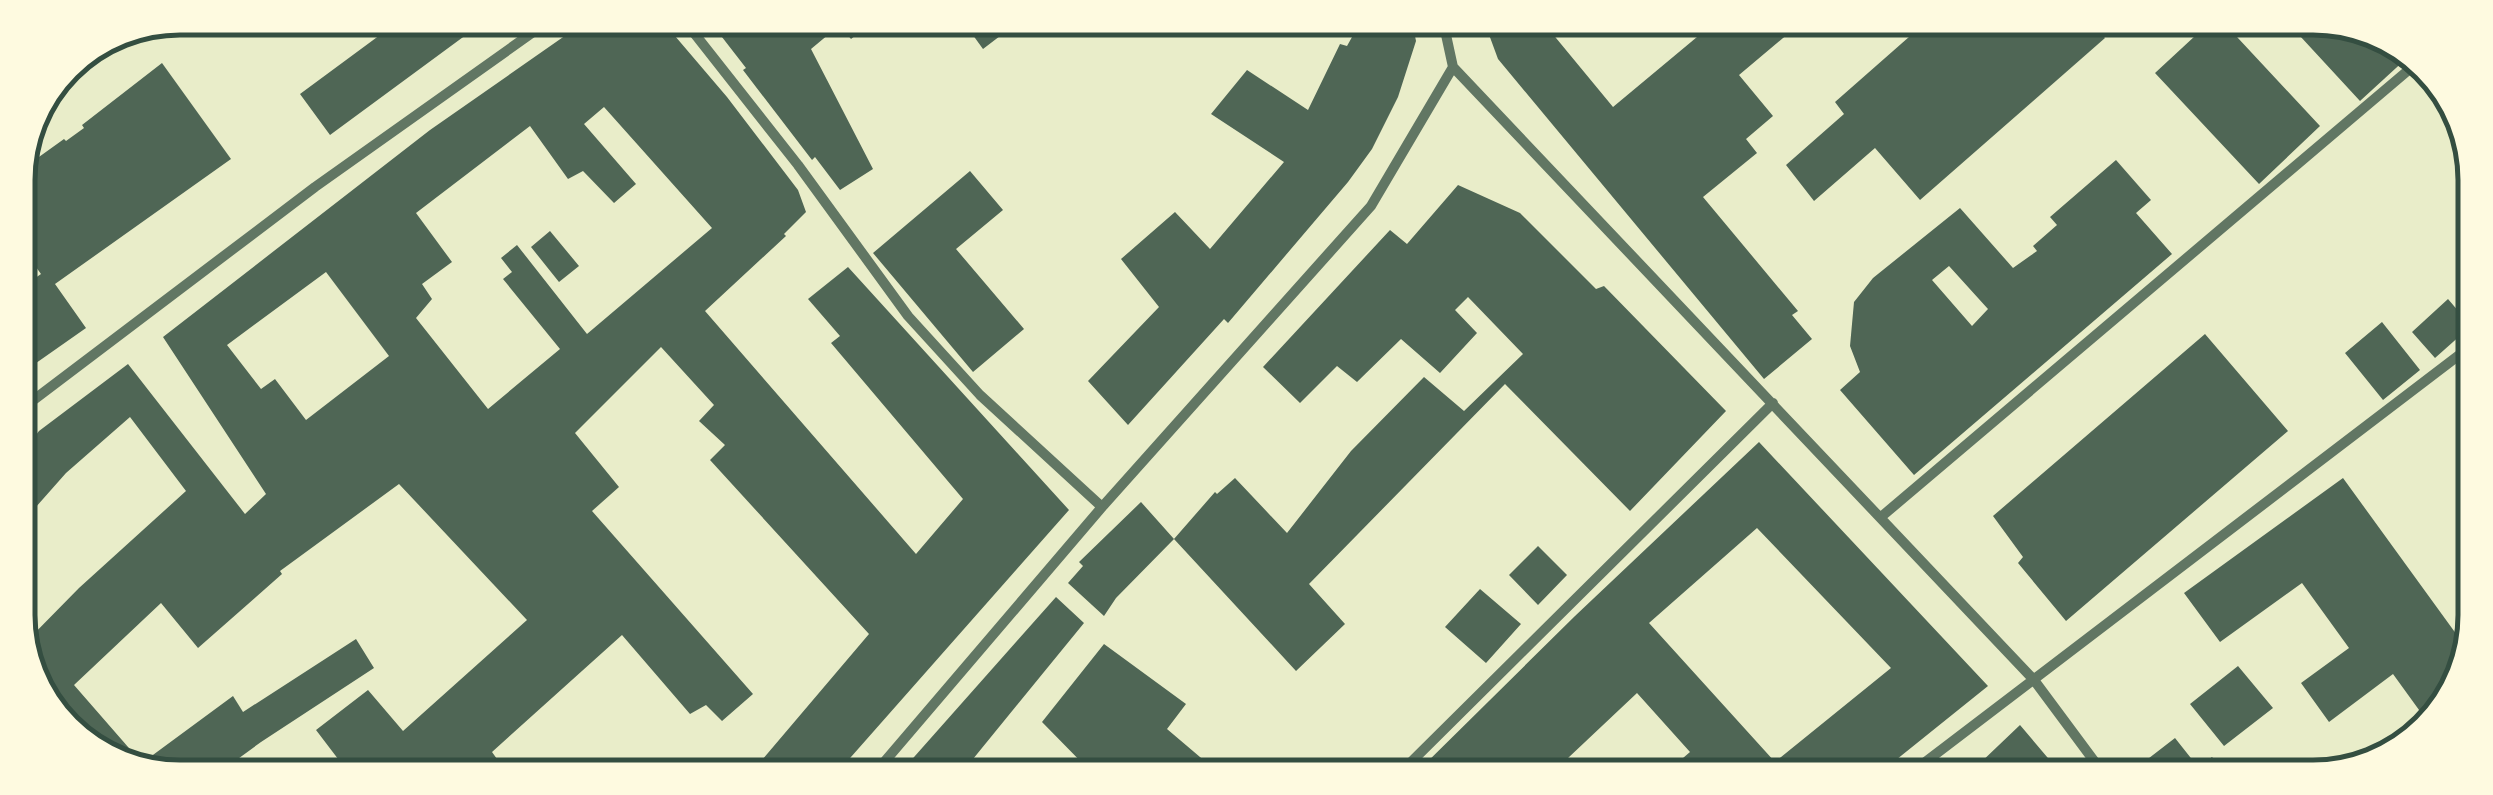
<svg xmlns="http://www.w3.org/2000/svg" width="2493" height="795" viewBox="0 0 2493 795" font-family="Overpass,sans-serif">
	<rect width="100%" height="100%" fill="#e9edc9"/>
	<!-- building -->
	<path fill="#4f6655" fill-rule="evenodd" d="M403,18H489L330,135L300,94Z
		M589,19H653L667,37L675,36L727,97L798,190L806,212L784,234L786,236L705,311L916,554L963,499L831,343L840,336L808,299L848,267L1069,510L836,774L751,773L869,634L710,460L725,445L699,421L714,405L661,347L575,433L619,487L592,511L753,694L722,721L706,705L690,714L622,635L492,752L507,773L348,772L316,730L368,690L403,731L527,620L399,484L280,571L282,574L198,648L161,603L74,685L142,763L233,696L243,712L356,639L374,668L261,742L220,772H137L58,723L21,647L79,588L186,491L130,417L66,473L20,525L19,457L39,431L128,364L245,514L266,494L163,337L430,130ZM604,107L712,228L587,334L517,245L501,258L512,272L503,279L560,349L488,409L416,318L432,299L422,284L452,262L416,213L530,126L568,179L583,171L614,203L636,184L584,124ZM326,272L389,356L306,420L275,379L261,389L227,345Z
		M708,19H876L851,39L846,33L839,36L835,29L811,49L873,169L840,190L815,157L812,160L743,70L746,68Z
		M913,19L946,20L925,34Z
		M962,20H1021L983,49Z
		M1227,20H1250L1235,31Z
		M1361,21H1412L1416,41L1398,97L1372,149L1348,182L1228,323L1224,319L1128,425L1088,381L1159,307L1121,259L1175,212L1210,249L1284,162L1211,114L1247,70L1308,110L1340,44L1347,46Z
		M1484,21H1542L1613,107L1715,22H1802L1739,75L1773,116L1746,139L1757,153L1703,197L1798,311L1792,315L1812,339L1764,379L1498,59Z
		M1926,22L2092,23L2105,38L1920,200L1875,148L1814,201L1786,165L1844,114L1835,102Z
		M2209,23H2224L2320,126L2259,184L2155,73Z
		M2288,23H2356L2408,57L2360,101Z
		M162,63L231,159L55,284L86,328L19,375L18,290L41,274L18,242V172L64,139L66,141L84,128L82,125Z
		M2116,160L2151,200L2136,213L2172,254L1914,475L1840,390L1860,372L1850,346L1854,302L1873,278L1960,208L2013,268L2037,251L2033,246L2057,225L2050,217ZM1949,266L1988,309L1972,326L1932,280Z
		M970,171L1003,210L956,249L1024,329L973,372L873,253Z
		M1458,185L1520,213L1596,289L1604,286L1726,411L1630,511L1505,384L1309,584L1345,624L1296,671L1174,539L1215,492L1217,494L1235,478L1287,533L1351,451L1424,377L1464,411L1523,354L1468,297L1455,310L1477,333L1440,373L1401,339L1357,382L1337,366L1300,403L1263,367L1390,230L1407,244Z
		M550,231L579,266L559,282L531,247Z
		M2448,299L2471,326L2435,358L2412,332Z
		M2382,322L2420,370L2383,400L2345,353Z
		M2205,334L2288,431L2066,621L2018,563L2023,557L1993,516Z
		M1759,442L1988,686L1876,776H1662L1690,752L1637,693L1550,775H1498L1496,773L1494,775H1414L1575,616ZM1757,528L1891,668L1775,762L1649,623Z
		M2343,478L2470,653V658L2427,721L2393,674L2329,722L2301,683L2349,648L2302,583L2220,642L2184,593Z
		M1141,502L1174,539L1116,598L1104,616L1068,583L1083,566L1079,562Z
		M1538,546L1567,575L1538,605L1509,575Z
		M1480,589L1521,624L1486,663L1445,627Z
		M1056,597L1084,623L973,759L987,768L982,774H899Z
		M1104,644L1186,704L1167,729L1220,774H1093L1042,722Z
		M2238,666L2273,708L2224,746L2190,704Z
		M2020,725L2064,777L1952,776L1972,760L1977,766Z
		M2175,738L2198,767L2212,757L2230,777H2134L2131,772Z"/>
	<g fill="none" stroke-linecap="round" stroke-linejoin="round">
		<!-- minor -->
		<path stroke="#617663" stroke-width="10" d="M683,19L798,165L908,316L980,395L1102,507
			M1443,21L1453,67
			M1453,67L2034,680L2106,777
			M19,411L315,187L553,18
			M1881,517L2418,62
			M874,774L1102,507L1371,206L1453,67
			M1398,775L1773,403
			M1907,776L2471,346"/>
	</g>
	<!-- crop -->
	<path d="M0 0H2493V795H0ZM180 35H2313A145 145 0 0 1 2458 180V615A145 145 0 0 1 2313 760H180A145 145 0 0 1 35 615V180A145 145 0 0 1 180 35Z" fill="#fefae0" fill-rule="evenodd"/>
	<path fill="none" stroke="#344e41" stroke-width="5" d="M180 35H2313A145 145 0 0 1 2458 180V615A145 145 0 0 1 2313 760H180A145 145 0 0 1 35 615V180A145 145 0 0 1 180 35Z"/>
</svg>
